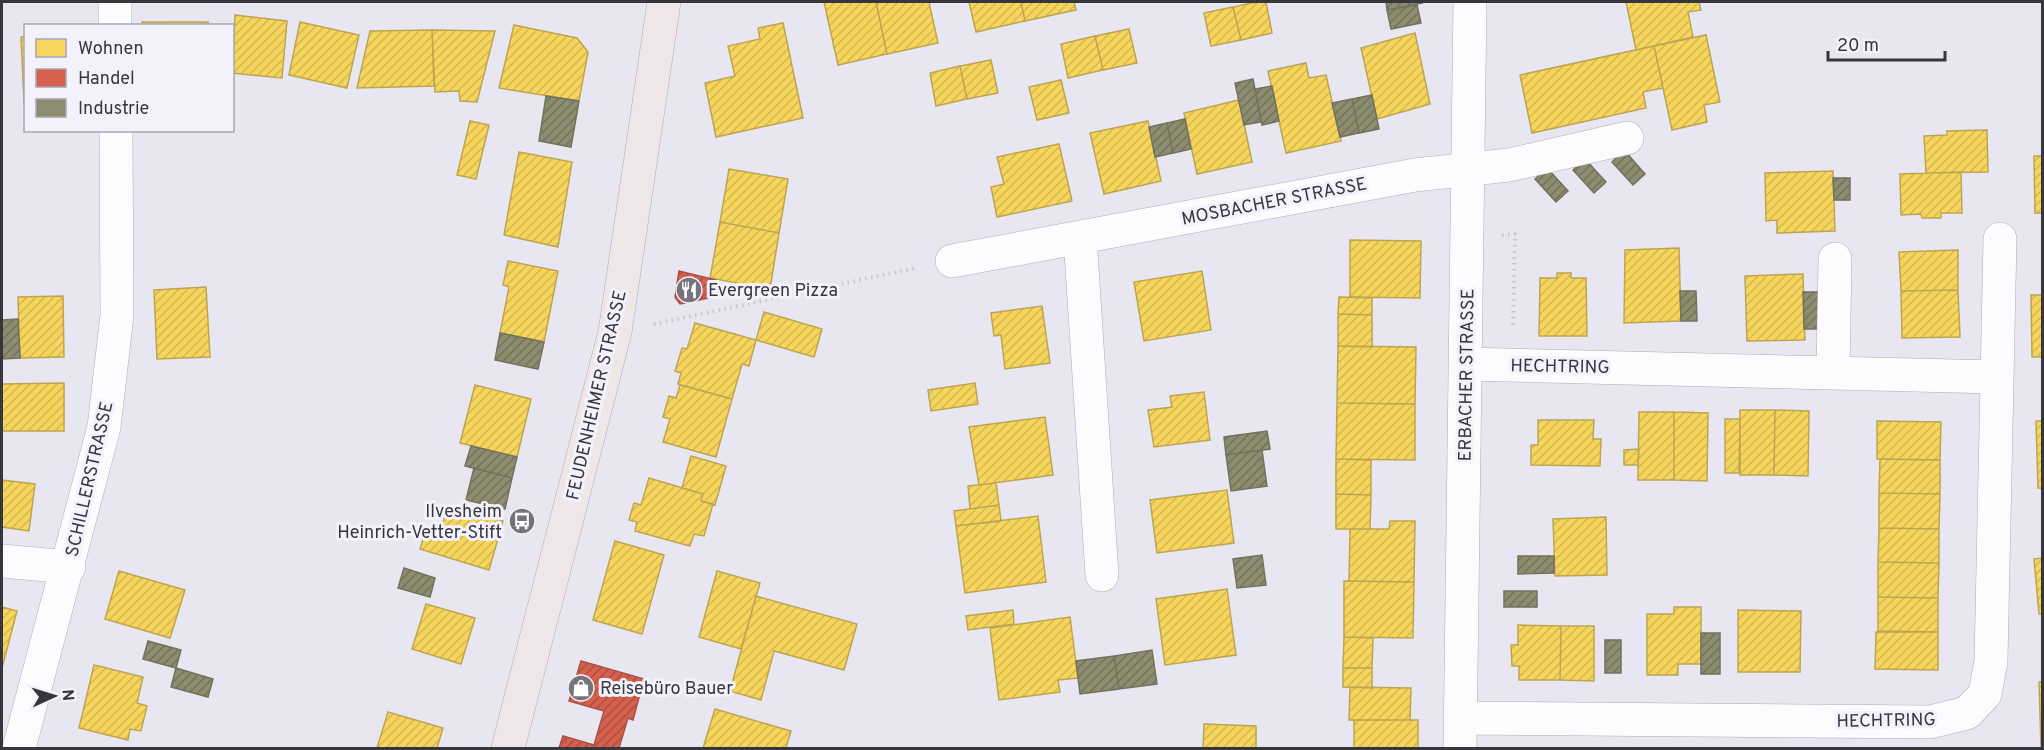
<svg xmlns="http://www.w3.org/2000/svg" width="2044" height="750" viewBox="0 0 2044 750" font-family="Overpass,sans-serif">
	<defs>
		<pattern id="homes-hatch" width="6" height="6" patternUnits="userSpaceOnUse" patternTransform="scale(1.5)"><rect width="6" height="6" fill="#f6d55c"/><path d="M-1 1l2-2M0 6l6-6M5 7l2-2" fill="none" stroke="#d4b751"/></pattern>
		<pattern id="shops-hatch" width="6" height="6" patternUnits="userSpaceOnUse" patternTransform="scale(1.5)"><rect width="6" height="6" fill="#d6604d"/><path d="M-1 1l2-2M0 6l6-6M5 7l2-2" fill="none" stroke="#ae5041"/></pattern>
		<pattern id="industry-hatch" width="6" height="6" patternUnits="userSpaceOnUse" patternTransform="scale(1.5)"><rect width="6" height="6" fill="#8c8c6e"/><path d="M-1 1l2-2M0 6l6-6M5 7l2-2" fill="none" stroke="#73735c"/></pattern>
	</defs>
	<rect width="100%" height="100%" fill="#e8e7f1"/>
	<!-- homes -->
	<path fill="url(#homes-hatch)" stroke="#bda553" stroke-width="1.5" d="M824,2H876L887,54L838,65Z
		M876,2H929L938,43L887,54Z
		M969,2H1021L1025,21L976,32Z
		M1021,2H1074L1076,10L1025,21Z
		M1256,2H1266L1272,33L1241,40L1233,7Z
		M1626,2H1699L1701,10L1688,12L1693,37L1636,50Z
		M1233,7L1241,40L1211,46L1204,13Z
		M235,15L287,21L282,78L232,73Z
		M142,22H208V26H142Z
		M300,22L359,35L347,88L289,75Z
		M783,23L803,118L716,137L705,83L735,76L728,46L760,39L758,28Z
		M514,25L577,38L588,52L579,101L499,88Z
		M1129,29L1137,63L1103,70L1095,36Z
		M432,30L495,31L477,102L460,101L459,91L435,92Z
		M432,30L434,86L357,88L370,31Z
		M1415,33L1430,104L1377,119L1361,48Z
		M1706,35L1720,102L1704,105L1707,122L1672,130L1654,46Z
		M26,36V103H24L21,37Z
		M1095,36L1103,70L1068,78L1061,44Z
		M1654,46L1663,88L1643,92L1646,108L1532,133L1520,75Z
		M991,60L998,93L967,99L960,66Z
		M1306,63L1309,78L1326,75L1341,141L1286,153L1268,71Z
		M960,66L967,99L936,106L930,73Z
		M1061,80L1069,113L1037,120L1029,87Z
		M1239,100L1252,162L1197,174L1184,113Z
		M470,121L489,125L476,179L457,175Z
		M1148,121L1161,181L1104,194L1090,133Z
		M1987,130L1988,172L1926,173L1924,136L1947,135V131Z
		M1059,144L1072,201L997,217L991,187L1004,184L997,157Z
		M519,152L572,162L558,247L504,235Z
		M2034,156H2042V213H2035Z
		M729,169L788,179L779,233L720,222Z
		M1833,171L1835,231L1777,233V220L1766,221L1765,173Z
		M1961,172L1962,213H1941V218H1922L1921,214L1901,215L1900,174Z
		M720,222L779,233L770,289L710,278Z
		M1350,240L1421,241L1420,298L1350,297Z
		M1679,248L1681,321L1624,323L1625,250Z
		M1958,250V290L1901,291L1899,252Z
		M508,261L558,271L544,342L500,333L509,287L503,285Z
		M1202,271L1211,330L1144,341L1134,282Z
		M1557,273H1571V278H1586L1587,336H1539L1540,278H1557Z
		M1803,274L1805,340L1747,341L1745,276Z
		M206,287L210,357L157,359L154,290Z
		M1958,290L1960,337L1902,338L1901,291Z
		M2031,295H2042V357H2032Z
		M63,296L64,357L20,358L18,297Z
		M1339,297L1372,298V315L1338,314Z
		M1042,306L1050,363L1005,369L1001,335L994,336L991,313Z
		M764,312L822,329L814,357L756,340Z
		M1338,314L1372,315V347L1338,346Z
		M695,323L756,340L749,366L742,364L732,399L678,384L681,373L675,371L682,348L687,349Z
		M1338,346L1416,347L1415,404L1337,403Z
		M64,383V431H2V384Z
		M975,383L978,404L931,411L928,390Z
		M475,385L531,399L517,457L460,443Z
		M680,385L732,399L716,457L663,442L670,419L663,417L669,396L676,398Z
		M1204,392L1210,440L1154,447L1148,410L1172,407L1170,396Z
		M1337,403L1415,404V460L1336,459Z
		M1740,410H1775L1774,475H1740Z
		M1775,410L1809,411L1808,476L1774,475Z
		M1639,412H1674V480H1638Z
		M1674,412L1708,413L1707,481L1674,480Z
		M1045,417L1053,475L979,485L969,427Z
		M1725,419H1740L1739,473H1725Z
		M1538,420H1594L1593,439H1601L1600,466L1531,465V445H1538Z
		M1877,421L1941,422L1940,460L1877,459Z
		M2036,421H2042V488H2038Z
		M1639,449L1638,465H1624V450Z
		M691,456L726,466L715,505L701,501L703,494L682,488Z
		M1336,459L1371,460V495L1336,494Z
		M1880,459L1940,460V494L1879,493Z
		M649,478L703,494L701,501L713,504L704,536L694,534L690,546L635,531L637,522L629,520L634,503L641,505Z
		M2,480L35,484L29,531L2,527Z
		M996,483L999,505L970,509L968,486Z
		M1227,490L1234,543L1157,553L1150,500Z
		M1879,493L1940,494L1939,529L1879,528Z
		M1336,494L1371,495L1370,529H1336Z
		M448,505L503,521L489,570L420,549L426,530L440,534Z
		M999,505L1001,521L956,526L954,511Z
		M1038,516L1046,582L965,593L956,526Z
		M1606,517L1607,575L1555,576L1553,519Z
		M1390,521H1415L1414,582L1349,581L1350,529H1389Z
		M1879,528L1939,529V563L1878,562Z
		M615,541L664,555L642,634L593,620Z
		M2042,558V614H2039L2034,559Z
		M1878,562L1939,563L1938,598L1878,597Z
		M119,571L185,590L170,638L105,619Z
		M717,571L760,583L741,649L699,637Z
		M1344,581L1414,582L1413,638L1344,637Z
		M1227,589L1236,655L1165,665L1156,599Z
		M756,596L857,624L844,670L774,651L761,700L730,691Z
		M1878,597L1938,598V632L1878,631Z
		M426,604L475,618L461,664L412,649Z
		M2,607L17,611L2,668Z
		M1674,607H1701V664H1678V675H1647V614H1674Z
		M1013,610L1014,624L968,630L966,616Z
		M1738,610L1801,611L1800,672H1738Z
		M1070,617L1078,678L1058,680L1060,692L999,700L990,628Z
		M1518,625L1561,626L1560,680H1519V666H1512L1511,645H1518Z
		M1561,626H1594V681L1560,680Z
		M1876,632H1938V670L1875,669Z
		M1344,637L1373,638L1372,668H1343Z
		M94,665L143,677L137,703L147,706L141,731L130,729L128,740L79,728Z
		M1343,668H1372V688L1343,687Z
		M2039,682H2042V748H2041Z
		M1350,687L1411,688L1410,720H1349Z
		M715,709L791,731L786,748H703Z
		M388,712L443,728L437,748H377Z
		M1354,720H1418V748H1354Z
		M1204,724L1256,726V748H1203Z"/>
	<!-- shops -->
	<path fill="url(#shops-hatch)" stroke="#a65348" stroke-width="1.5" d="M679,271L716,280L713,297L680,304L675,297Z
		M581,661L644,679L633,720L628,718L619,748H559L563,736L594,745L604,711L569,701Z"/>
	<!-- industry -->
	<path fill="url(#industry-hatch)" stroke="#72725f" stroke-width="1.5" d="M1386,2H1421L1422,3L1387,10Z
		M1417,5L1421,23L1391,29L1387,10Z
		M1253,79L1261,122L1244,125L1235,83Z
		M1272,86L1279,121L1262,125L1255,89Z
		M1372,95L1379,129L1359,133L1352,99Z
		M546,96L579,101L571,147L539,141Z
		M1352,99L1359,133L1340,137L1332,103Z
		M1185,119L1191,149L1173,153L1167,123Z
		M1167,123L1173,153L1155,157L1149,127Z
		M1624,150L1645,174L1633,185L1612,162Z
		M1585,159L1606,182L1594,193L1573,170Z
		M1547,168L1568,191L1556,202L1535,179Z
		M1833,178H1850V200H1834Z
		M1680,291H1696L1697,321H1681Z
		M1803,292H1822L1823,329H1804Z
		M18,319L20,358L2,359V320Z
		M500,333L544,342L538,369L495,360Z
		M1267,431L1270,449L1226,455L1224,437Z
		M471,446L517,457L512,478L465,466Z
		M1262,450L1267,486L1231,491L1226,455Z
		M474,468L512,478L505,509L466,500Z
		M1262,555L1266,585L1237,588L1233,559Z
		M1518,556H1554V573L1518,574Z
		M404,568L435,578L430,597L398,588Z
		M1504,591H1537V607H1504Z
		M1701,633H1720V674H1701Z
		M1605,640H1621V673H1605Z
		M148,641L181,650L176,668L143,659Z
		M1152,650L1157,684L1119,689L1114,656Z
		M1114,656L1119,689L1080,694L1076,661Z
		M176,668L213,679L208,697L171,687Z"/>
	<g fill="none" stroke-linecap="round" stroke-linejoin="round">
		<defs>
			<path id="minor" d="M115,2V26
				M1080,237L1102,575
				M952,261L1415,175L1509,165L1627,138
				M1466,364L1997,377
				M1833,372L1835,259
				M2,561L69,567
				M1460,718L1930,722L1967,713L1985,694L1991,661L2000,239
				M19,748L104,427L117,315L116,130
				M1460,748L1470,2"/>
			<path id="major" d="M508,748L615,332L664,2"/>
		</defs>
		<!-- minor casing -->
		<use href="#minor" stroke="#adacb3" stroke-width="34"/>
		<!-- major casing -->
		<use href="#major" stroke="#b6a9ac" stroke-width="34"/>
		<!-- path -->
		<path stroke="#c7c6cb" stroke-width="4" stroke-dasharray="1.5 4.5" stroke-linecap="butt" d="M1502,235L1515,234L1513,328
			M654,324L916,268"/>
		<!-- minor -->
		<use href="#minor" stroke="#fcfbfd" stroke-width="33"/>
		<!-- major -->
		<use href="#major" stroke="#eee6e7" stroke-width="33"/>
	</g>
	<!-- icons -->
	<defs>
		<symbol id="restaurant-disc" viewBox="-11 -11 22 22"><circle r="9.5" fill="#75747c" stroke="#f3f2fc"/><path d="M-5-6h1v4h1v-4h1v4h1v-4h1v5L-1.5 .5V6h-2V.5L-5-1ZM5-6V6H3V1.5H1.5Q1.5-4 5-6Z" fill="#fff"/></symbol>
		<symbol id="bus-disc" viewBox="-11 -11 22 22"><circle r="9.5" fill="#75747c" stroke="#f3f2fc"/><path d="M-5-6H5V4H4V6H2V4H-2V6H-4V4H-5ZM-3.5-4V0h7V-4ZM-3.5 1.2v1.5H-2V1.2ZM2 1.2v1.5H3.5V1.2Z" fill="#fff"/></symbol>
		<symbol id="shop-disc" viewBox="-11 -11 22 22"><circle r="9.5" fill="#75747c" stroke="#f3f2fc"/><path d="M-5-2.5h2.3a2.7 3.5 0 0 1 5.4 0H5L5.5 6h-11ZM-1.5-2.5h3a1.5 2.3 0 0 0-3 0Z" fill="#fff"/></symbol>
	</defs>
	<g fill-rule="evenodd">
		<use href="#restaurant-disc" x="674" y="275" width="30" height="30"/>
		<use href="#bus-disc" x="507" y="506" width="30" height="30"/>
		<use href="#shop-disc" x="566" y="673" width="30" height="30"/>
	</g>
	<g text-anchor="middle" stroke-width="6" stroke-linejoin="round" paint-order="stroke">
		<!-- street labels -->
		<g font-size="18" fill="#37363d" stroke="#f3f2fc">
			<text transform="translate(1274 201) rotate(-11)" y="6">MOSBACHER STRASSE</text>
			<text transform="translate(1560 366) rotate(1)" y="6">HECHTRING</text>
			<text transform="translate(1466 375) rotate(-89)" y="6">ERBACHER STRASSE</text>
			<text transform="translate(596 395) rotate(-77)" y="6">FEUDENHEIMER STRASSE</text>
			<text transform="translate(89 479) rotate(-77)" y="6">SCHILLERSTRASSE</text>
			<text transform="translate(1886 720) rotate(-1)" y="6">HECHTRING</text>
		</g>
		<!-- poi labels -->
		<g font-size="18" fill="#37363d" stroke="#f3f2fc" text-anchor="start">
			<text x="708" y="296">Evergreen Pizza</text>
			<text x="502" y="517" text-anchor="end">Ilvesheim<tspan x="502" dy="21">Heinrich-Vetter-Stift</tspan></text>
			<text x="600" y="694">Reisebüro Bauer</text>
		</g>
	</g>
	<!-- border -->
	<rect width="2044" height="750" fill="none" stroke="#37363d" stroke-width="6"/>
	<!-- legend -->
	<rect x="24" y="24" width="210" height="108" fill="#f3f2fc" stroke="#a8a7b0" stroke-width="1.5"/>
	<rect x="36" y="39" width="30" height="18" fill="#f6d55c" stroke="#a8a7b0" stroke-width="1.5"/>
	<text x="78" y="54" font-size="18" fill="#37363d">Wohnen</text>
	<rect x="36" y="69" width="30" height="18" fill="#d6604d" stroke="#a8a7b0" stroke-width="1.5"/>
	<text x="78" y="84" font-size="18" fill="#37363d">Handel</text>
	<rect x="36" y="99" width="30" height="18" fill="#8c8c6e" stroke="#a8a7b0" stroke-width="1.5"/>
	<text x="78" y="114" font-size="18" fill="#37363d">Industrie</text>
	<!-- north arrow -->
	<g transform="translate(54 696) rotate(86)" stroke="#f3f2fc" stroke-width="4.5" paint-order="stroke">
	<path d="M0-4.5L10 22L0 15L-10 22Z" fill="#37363d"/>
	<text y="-9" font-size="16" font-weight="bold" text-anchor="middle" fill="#37363d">N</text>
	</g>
	<!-- scale -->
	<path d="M1828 51v9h117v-9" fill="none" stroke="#37363d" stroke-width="3"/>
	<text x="1837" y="51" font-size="18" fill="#37363d" stroke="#f3f2fc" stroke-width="4.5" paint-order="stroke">20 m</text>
</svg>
